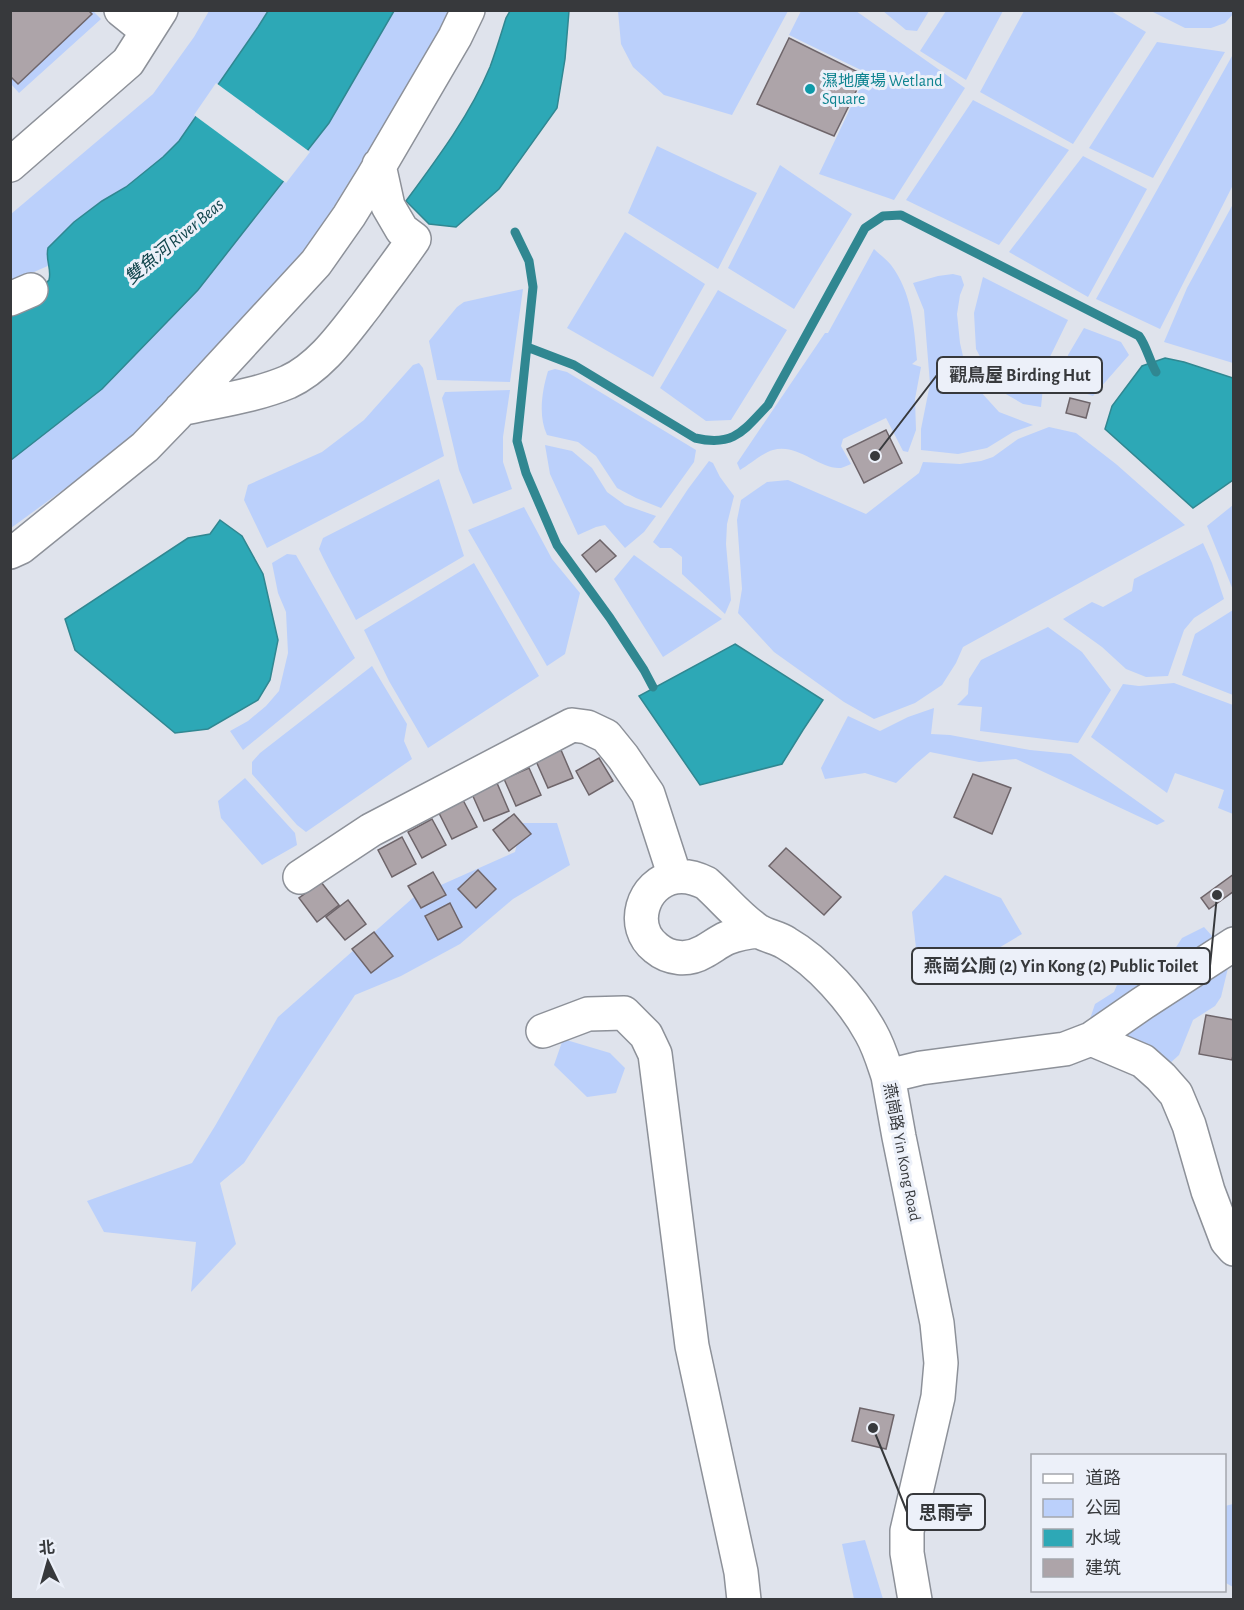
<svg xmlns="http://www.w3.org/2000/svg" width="1244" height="1610" viewBox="0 0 1244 1610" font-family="'Alegreya Sans','Noto Sans SC',sans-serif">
	<rect width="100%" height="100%" fill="#dfe3ec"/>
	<!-- green -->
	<path fill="#bbd0fb" d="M1154,10H1233L1234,13L1225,23L1211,28H1185L1153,12Z
		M11,11H93L101,19L19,93L11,84Z
		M209,11H268L258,27L179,141L163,157L126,187L102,201L74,222L48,248L47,257L50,265L11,282V214L153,94L194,37Z
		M394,11H452L447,22L301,260L141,433L11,528L10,460L102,389L329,123Z
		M618,11V10L788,11L732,115L664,95L633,67L621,44Z
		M801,11H856L965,88L894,200L819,174L867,73L789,35Z
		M883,11H929L917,31L906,30Z
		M946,11H1003L966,80L920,51Z
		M1024,11H1111L1146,32L1073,144L980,92Z
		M1157,42L1225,52L1153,178L1089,148Z
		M1232,56H1234L1233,185L1160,329L1096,299Z
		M973,100L1069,150L999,245L906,200Z
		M657,146L757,193L718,269L628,213Z
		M1083,156L1147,189L1088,297L1009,252Z
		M780,165L852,214L794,309L728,268Z
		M1233,204V363L1164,342L1187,288Z
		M625,232L705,284L653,377L567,328Z
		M874,249C879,254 886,259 891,265C912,293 914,326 917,360L912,364L921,367L915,399L916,430L908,452L903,451L886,418L843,439L841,446L851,464C848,465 845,467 841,468C820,470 798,443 773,450C764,452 750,464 740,470L737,463L825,333H828Z
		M953,274L961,276L964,285L960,295L957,314L960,343L965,365L980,391L999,412L1033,425L1013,432L987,448L958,454L921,450V429L930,384L924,310L913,283L938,276Z
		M983,277L1068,320L1045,367L1041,407L1023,404L997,389L976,349L974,313Z
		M523,289L510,382L437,380L429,341L457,307L464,302Z
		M718,290L787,330L731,420L706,421L660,388Z
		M1084,328L1121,342L1129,355L1093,396L1064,386L1068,355Z
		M419,363L423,368L444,456L267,548L244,500L248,485L322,452L364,420L413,365Z
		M555,369L567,372L696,450L694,462L661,508L636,498L617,488L596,456L578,442L547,435C538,416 542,391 548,371Z
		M510,390L503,437V462L512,489L473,504L459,470L442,398L445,392Z
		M1049,427L1076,433L1116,464L1185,525L963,647L956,663L942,685L915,703L874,719L844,702L774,652L738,613L742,589L737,520L741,500L767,482L788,480L866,514L919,473L923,462L960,464L981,461L993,457L1018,439Z
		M545,445L572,451L592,468L607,492L625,505L656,516L644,532L625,548L605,525L596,527L578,535L550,474Z
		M709,461L713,463L720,477L734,496L727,524L726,544L731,600L725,614L682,574V557L671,548H660L653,542L688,489Z
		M439,479L464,556L356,620C344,596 330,573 319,549L323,538Z
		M1233,505V590L1207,526Z
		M524,507L552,559L580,593L565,654L547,666L468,530Z
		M1203,543L1212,563L1224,599L1194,618L1184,630L1168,676L1146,677L1126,669L1102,647L1063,619L1092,602L1103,607L1132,591L1134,579Z
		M287,554L296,555L355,658L243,750L230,731L248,721L266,706L279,691L288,653L286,612L278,593L272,563Z
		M634,555L722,619L663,657L614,579Z
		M474,563L539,676L428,748L389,681L364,630Z
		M1233,610L1234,611L1233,695L1182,675L1195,634Z
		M1048,627L1082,652L1111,690L1078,743L980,731L982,707L957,705L968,694L969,679L981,660Z
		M372,666L407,724L404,741L412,759L306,832L297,825L252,774V762L260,753Z
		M1174,683L1233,705V814L1218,808L1224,790L1175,773L1167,793L1091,737L1123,684L1139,686Z
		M934,708L931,734L950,735L1030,750L1071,754L1165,821L1157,825L1016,759L979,762L930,752L917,763L896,783L865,773L825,779L821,768L848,716L880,731L908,717Z
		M245,778L295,833L297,845L262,865L221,818L218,801Z
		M522,823H557L570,865L513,899L460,944L401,976L355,995L244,1163L220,1183L236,1244L191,1292L196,1242L104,1232L87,1201L192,1163L215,1126L278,1017L414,897L515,852Z
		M945,875L1001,898L1022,934L970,965L917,957L912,912Z
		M1204,927L1221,946L1229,964L1221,997L1215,1006L1193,1020L1179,1055L1167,1066L1085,1034L1095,1004L1114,992L1122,973L1138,967L1152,976L1162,995L1167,961L1182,938Z
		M563,1039L610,1053L625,1068L616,1093L587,1097L554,1065Z
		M1233,1504H1234L1233,1587L1226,1583L1224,1581L1225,1506Z
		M865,1540L883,1599H854L842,1544Z"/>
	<!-- water -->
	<path fill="#2da8b6" stroke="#308791" stroke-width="1.5" d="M268,11H394L329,123L198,290L102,389L11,460V317L49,280C52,269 45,259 48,248L74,222L102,201L126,187L163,157L179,141L258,27Z
		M510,11H569L565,59L557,108L499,189L456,227L429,224L406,201C437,159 470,115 490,67C496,51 501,34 506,18Z
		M1165,358L1184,362L1233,378V480L1193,508L1105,429L1112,406L1142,366Z
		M220,520L242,536L263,574L278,640L270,680L258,700L208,729L175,733L75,650L65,619L188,538L210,534Z
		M735,644L823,700L803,730L782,764L700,785L639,696Z"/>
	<!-- pier -->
	<path fill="#dfe3ec" d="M216,83L310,152L286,183L194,115Z"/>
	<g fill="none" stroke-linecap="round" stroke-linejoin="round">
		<!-- stream -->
		<path stroke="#308791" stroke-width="9" d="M515,232L529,261L533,287L517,441L526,473L557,545L610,618L644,670L653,687
			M527,347L574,365L695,438C734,447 743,431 768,405L865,228L883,216L901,215L1139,336C1147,347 1149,360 1156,372"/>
	</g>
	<!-- building -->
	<path fill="#ada4a9" stroke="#6e656a" stroke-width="1.5" d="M10,10H88L92,14L18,84L10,76Z
		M789,38L864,75L834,136L757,104Z
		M1070,398L1090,403L1086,418L1066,413Z
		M886,430L902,463L864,483L847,449Z
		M600,540L616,556L596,572L582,555Z
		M561,750L573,778L548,788L536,761Z
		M599,758L613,781L589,795L576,771Z
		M529,768L541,795L516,806L504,779Z
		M973,774L1011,788L992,834L954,817Z
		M497,783L509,811L484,821L472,794Z
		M463,800L477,827L452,839L439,813Z
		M514,814L531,834L509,851L493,830Z
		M432,819L446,845L422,858L408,832Z
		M402,837L416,864L392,877L378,850Z
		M786,848L841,897L824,915L769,866Z
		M478,870L496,889L476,908L458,889Z
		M433,872L446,895L421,908L408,886Z
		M1234,874V891L1209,909L1201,898Z
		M321,882L339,905L317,922L299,898Z
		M348,900L366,924L345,940L326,917Z
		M450,903L462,927L438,940L425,916Z
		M374,932L393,956L371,973L352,949Z
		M1206,1015L1234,1020V1051L1232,1060L1199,1054Z
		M860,1408L894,1415L886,1449L852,1441Z"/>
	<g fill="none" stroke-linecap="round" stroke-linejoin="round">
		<defs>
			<path id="minor" d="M121,10L147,31
				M10,165L128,62L161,10
				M10,299L31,290
				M181,409C216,401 255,396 288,382C321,367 344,333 366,305C382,283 399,261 414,239L402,230L388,206L379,165
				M10,552L21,547L145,447L175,416L316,263L349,216L373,177L455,37L468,10
				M300,877L371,830L572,725L587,727L606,736L623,757L648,794L675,877
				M758,931C747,932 737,934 727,938C718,942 711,948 703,952C688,961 669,959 656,948C629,927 642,883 675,877C686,875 696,878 706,883C723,898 738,917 757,930C765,936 777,937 786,943C819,962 853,1000 871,1033C879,1047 883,1061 888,1076
				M543,1031L588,1014L624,1013L646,1035L655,1054L692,1346L741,1572L744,1600
				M1091,1039L1143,1061L1161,1077L1176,1094L1189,1125L1208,1191L1227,1241L1234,1249
				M915,1600L907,1553V1531L938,1397L941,1363L937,1323L899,1137L888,1076L921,1068L1065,1049L1091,1039L1143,1003L1234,944"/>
		</defs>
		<!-- minor casing -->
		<use href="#minor" stroke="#8d9199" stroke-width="36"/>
		<!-- minor -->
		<use href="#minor" stroke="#fff" stroke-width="33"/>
	</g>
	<!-- markers -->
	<circle fill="#0f9aa8" stroke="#ecf0f9" stroke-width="2" cx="810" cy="89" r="6"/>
	<g text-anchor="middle" stroke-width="6" stroke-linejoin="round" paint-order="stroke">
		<!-- culture labels -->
		<g font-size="16" fill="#0d838f" stroke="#ecf0f9" text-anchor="start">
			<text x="822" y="86">濕地廣場 Wetland<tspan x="822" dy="18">Square</tspan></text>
		</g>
		<!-- street labels -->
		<g font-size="16" fill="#37393c" stroke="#ecf0f9">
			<text transform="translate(903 1152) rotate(79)" y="6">燕崗路 Yin Kong Road</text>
		</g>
		<!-- water labels -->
		<g font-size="18" font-style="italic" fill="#13464d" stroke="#ecf0f9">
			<text transform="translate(174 241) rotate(-40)" y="6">雙魚河 River Beas</text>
		</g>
	</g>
	<!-- callouts -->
	<path fill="none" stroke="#37393c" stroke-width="2" d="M875 456L937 375M1217 895L1210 966M873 1428L907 1512"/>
	<g fill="#37393c" stroke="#ecf0f9" stroke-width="2">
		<circle cx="875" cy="456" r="6"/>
		<circle cx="1217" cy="895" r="6"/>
		<circle cx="873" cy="1428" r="6"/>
	</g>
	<g fill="#ecf0f9" stroke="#37393c" stroke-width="2">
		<rect x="937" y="357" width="165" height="36" rx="6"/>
		<rect x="912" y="948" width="298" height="36" rx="6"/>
		<rect x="907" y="1494" width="78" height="36" rx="6"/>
	</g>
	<g font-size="18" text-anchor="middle" font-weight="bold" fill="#37393c">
		<text x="1020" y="381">觀鳥屋 Birding Hut</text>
		<text x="1061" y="972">燕崗公廁 (2) Yin Kong (2) Public Toilet</text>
		<text x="946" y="1519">思雨亭</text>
	</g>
	<!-- border -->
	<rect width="1244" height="1610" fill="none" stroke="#37393c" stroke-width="24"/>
	<!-- legend -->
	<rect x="1031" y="1454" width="195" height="138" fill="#ecf0f9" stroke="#a4a7ad" stroke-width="1.5"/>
	<rect x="1043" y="1474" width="30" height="9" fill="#ffffff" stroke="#a4a7ad" stroke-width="1.5"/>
	<text x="1085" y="1484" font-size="18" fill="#37393c">道路</text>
	<rect x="1043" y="1499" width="30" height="18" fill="#bbd0fb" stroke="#a4a7ad" stroke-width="1.5"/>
	<text x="1085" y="1514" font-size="18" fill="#37393c">公园</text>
	<rect x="1043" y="1529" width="30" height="18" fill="#2da8b6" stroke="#a4a7ad" stroke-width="1.5"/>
	<text x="1085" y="1544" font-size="18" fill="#37393c">水域</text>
	<rect x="1043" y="1559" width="30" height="18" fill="#ada4a9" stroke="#a4a7ad" stroke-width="1.5"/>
	<text x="1085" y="1574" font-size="18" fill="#37393c">建筑</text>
	<!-- north arrow -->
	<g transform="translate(48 1562) rotate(355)" stroke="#ecf0f9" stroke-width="4.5" paint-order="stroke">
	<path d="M0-4.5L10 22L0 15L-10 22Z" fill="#37393c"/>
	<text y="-9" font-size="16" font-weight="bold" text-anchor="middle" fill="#37393c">北</text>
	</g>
</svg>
